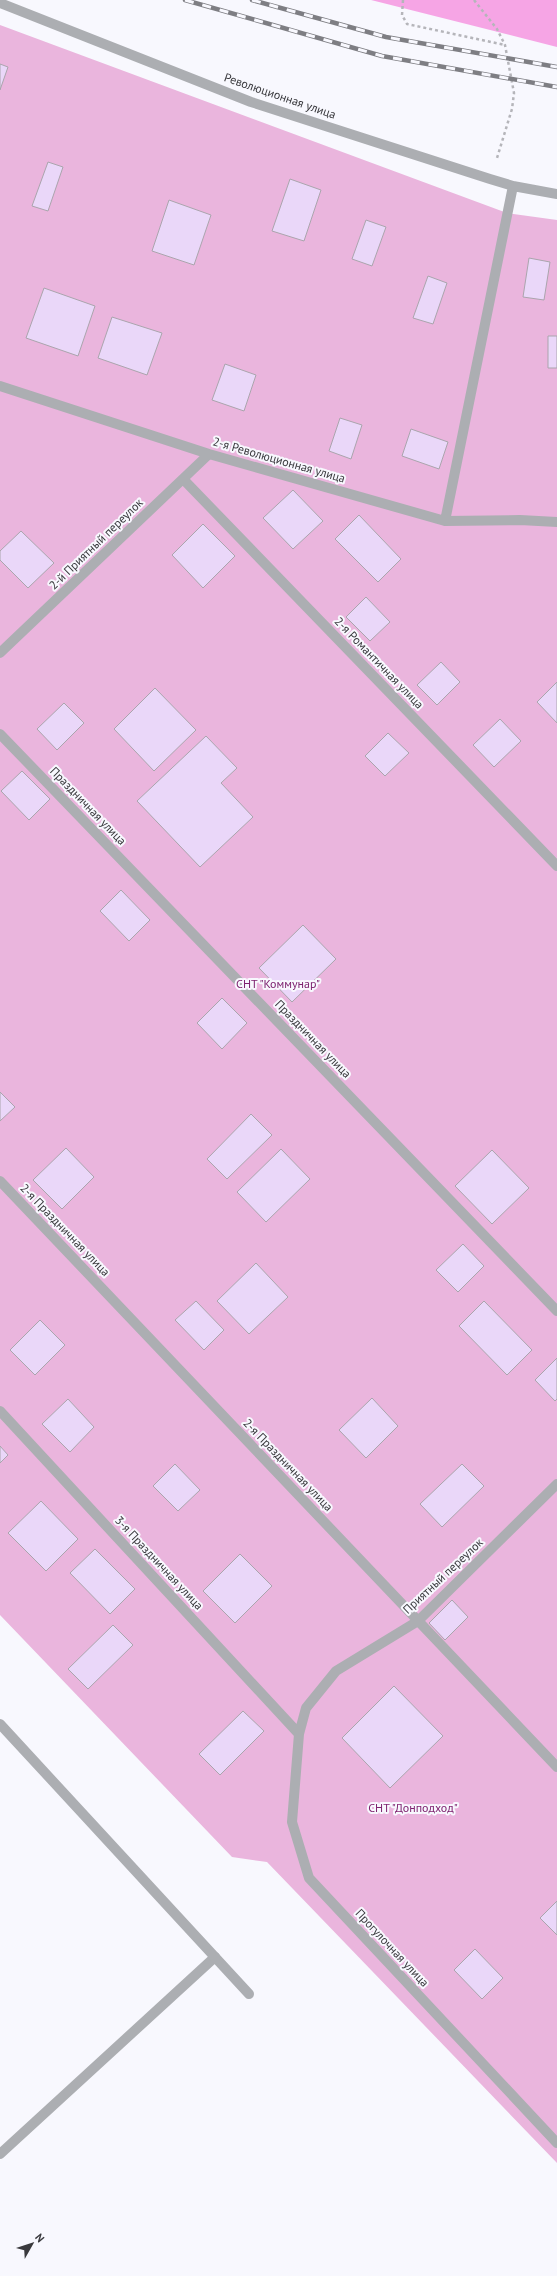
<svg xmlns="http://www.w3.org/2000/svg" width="557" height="2276" viewBox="0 0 557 2276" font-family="'PT Sans',sans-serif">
	<rect width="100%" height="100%" fill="#f8f8fe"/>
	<!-- green -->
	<path fill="#eab5dd" d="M0,25L507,213L557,220V2163L267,1862L232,1857L0,1615Z"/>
	<!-- forest -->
	<path fill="#f6a5e5" d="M371,0H557V47Z"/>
	<!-- building -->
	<path fill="#ead7f9" stroke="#aaa5ad" d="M0,64L8,67L0,90Z
		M48,162L63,167L48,211L32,206Z
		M290,179L321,190L304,241L272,231Z
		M169,200L211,215L194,265L152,251Z
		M366,220L386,227L372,266L352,259Z
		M529,258L550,262L544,300L523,297Z
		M428,276L447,283L433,324L413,318Z
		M44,288L95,306L78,356L26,338Z
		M112,317L162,333L147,375L98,358Z
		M548,336H557V368H548Z
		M225,364L256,375L244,411L212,400Z
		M340,418L362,425L351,459L329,451Z
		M411,429L448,442L439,469L402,456Z
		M293,490L323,521L293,549L263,518Z
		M359,515L401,559L378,582L335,539Z
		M203,524L235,556L203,588L172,555Z
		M21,531L54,563L28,588L0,560V551Z
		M366,597L390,622L370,641L346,617Z
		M441,662L460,682L437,705L417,685Z
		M557,682V723L537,702Z
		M155,688L196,730L154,771L114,729Z
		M64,703L84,723L57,750L37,729Z
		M500,719L521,741L494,767L473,745Z
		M388,733L409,753L385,776L365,756Z
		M206,736L237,768L221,783L253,817L200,867L137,801Z
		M22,771L50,799L29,820L1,791Z
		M121,890L150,920L129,941L100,911Z
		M303,925L336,959L292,1002L259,968Z
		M222,998L247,1023L222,1049L197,1023Z
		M0,1092L15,1107L0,1121Z
		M251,1114L272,1135L227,1179L207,1159Z
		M66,1148L94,1177L62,1209L33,1180Z
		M281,1149L310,1179L266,1222L237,1192Z
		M492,1150L529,1188L492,1224L455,1186Z
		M463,1244L484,1266L458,1292L436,1270Z
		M256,1263L288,1297L249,1334L217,1301Z
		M196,1301L224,1330L204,1350L175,1320Z
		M484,1301L532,1350L507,1375L459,1326Z
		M40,1320L65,1345L35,1375L10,1350Z
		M557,1358V1399L555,1401L535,1380Z
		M372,1398L398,1426L366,1458L339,1430Z
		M68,1399L94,1427L70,1452L42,1424Z
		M0,1446L8,1455L0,1463Z
		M175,1464L200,1490L178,1511L153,1486Z
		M462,1464L484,1486L442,1527L420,1504Z
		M41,1501L78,1539L46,1571L8,1533Z
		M95,1549L135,1589L110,1614L70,1573Z
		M240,1554L272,1586L235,1623L203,1591Z
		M452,1600L468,1617L445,1640L429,1623Z
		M113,1625L133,1645L88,1689L68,1669Z
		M394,1686L443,1736L390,1788L342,1738Z
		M243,1711L264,1731L220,1775L199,1754Z
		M557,1901V1935L540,1918Z
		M475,1949L503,1978L482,1999L454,1970Z"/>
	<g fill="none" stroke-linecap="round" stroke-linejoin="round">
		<!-- path -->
		<path stroke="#b5b5ba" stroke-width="2.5" stroke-dasharray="3 3" stroke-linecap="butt" d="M403,0L402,15L407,24L505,45
			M474,0L497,29L505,45L514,93L512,109L497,158"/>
		<!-- lane -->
		<path stroke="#acaeb2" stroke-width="10" d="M0,2154L215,1957"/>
		<!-- street -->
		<path stroke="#acaeb2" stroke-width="10" d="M0,3L251,102L490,179L513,186L557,194
			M0,386L209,454L445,521L520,520L557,522
			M183,479L557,866
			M445,521L513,186
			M0,653L209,454
			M0,734L557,1311
			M0,1181L557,1767
			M0,1411L299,1734
			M557,1484L418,1621L336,1671L306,1708L299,1734L292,1822L309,1878L557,2143
			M0,1724L249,1994"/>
		<defs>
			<path id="rail" d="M185,0L382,56L557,87
				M252,0L386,37L557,67"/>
		</defs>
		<!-- rail casing -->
		<use href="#rail" stroke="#7e7e83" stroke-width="4.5"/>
		<!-- rail -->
		<use href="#rail" stroke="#f8f8fe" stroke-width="3" stroke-dasharray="9" stroke-linecap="butt"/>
	</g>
	<g text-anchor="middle" stroke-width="4" stroke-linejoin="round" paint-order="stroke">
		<!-- street labels -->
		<g font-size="12" fill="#39393d" stroke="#f8f8fe">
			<text transform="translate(280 96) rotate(19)" y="4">Революционная улица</text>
			<text transform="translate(279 460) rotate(16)" y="4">2-я Революционная улица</text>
			<text transform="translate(96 544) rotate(-44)" y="4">2-й Приятный переулок</text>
			<text transform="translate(379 663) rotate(46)" y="4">2-я Романтичная улица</text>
			<text transform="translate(88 806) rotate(46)" y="4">Праздничная улица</text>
			<text transform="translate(313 1039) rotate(46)" y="4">Праздничная улица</text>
			<text transform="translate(65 1230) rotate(46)" y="4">2-я Праздничная улица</text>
			<text transform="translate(288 1465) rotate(46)" y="4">2-я Праздничная улица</text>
			<text transform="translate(159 1563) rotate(47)" y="4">3-я Праздничная улица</text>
			<text transform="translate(443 1576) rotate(-43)" y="4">Приятный переулок</text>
			<text transform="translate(392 1948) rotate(47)" y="4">Прогулочная улица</text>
		</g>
		<!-- park labels -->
		<g font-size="12" fill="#7d216f" stroke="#f8f8fe">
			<text x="278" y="988">СНТ "Коммунар"</text>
			<text x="413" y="1812">СНТ "Донподход"</text>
		</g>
	</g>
	<!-- north arrow -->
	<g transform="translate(32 2244) rotate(51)" stroke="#f8f8fe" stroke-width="3" paint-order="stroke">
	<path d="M0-3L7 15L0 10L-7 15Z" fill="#39393d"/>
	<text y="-6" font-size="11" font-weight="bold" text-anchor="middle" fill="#39393d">N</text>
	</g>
</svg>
